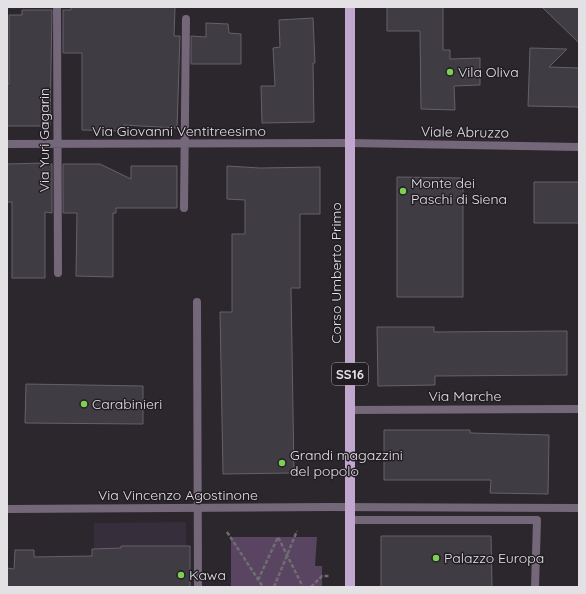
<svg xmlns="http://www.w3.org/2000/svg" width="586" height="594" viewBox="0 0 586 594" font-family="Quicksand,sans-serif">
	<rect width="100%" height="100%" fill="#2b272d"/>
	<!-- built -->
	<path fill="#362e3a" d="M186,522L187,587H94V523Z"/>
	<!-- green -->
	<path fill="#594562" d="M231,537H317L315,566H322V587H231Z"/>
	<!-- building -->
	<path fill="#403c43" stroke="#666168" d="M71,7H175L174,36H180L177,128L123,125V131L82,130V53H63V10H71Z
		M387,7H443V50H450V59L480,58V85L454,86L455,110L421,109L420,31H387Z
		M542,7H579V43Z
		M22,10H52L50,126H7V84H9V15H22Z
		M313,18L315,63H313L314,122L262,123L261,86H275L273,48L280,47L279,20Z
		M206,23L228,24L229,33L241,34V64H191V36L206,37Z
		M530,48L567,49L549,67L579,68V107L528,106Z
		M45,163L52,164V213L45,212V278H12V202H7V164Z
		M63,164H100L131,179V166H177V208H116V213H113V277L76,276L77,213H63Z
		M227,166L260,168L320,167V214H300V288H291L294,473L223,474L220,312H232V234H245V200L227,199Z
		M397,177L463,178V297H397Z
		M534,182H579V223H534Z
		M377,327H434V332L567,331V375L435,376V385L378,386Z
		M26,384L143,386V424L25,423Z
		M384,430H470V433L549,435L548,494L490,493L491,480H384Z
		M381,536H491L492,587H381Z
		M121,546H190V587H7V568L14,569L15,550H34V557L92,556V549L121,548Z"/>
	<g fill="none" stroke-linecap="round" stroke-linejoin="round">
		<!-- path -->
		<path stroke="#706d72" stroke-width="2.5" stroke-dasharray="4 2" stroke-linecap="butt" d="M227,532L263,587
			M258,580L278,537L303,587
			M274,587L297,531
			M311,587L322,576H330"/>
		<!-- service -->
		<path stroke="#75677a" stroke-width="8" d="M197,302L198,587
			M350,520H537L535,587"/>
		<!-- minor -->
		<path stroke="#75677a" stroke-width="8" d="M57,7L58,273
			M7,144L350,143L579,147
			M184,208L186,19
			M350,410L579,409
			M7,509L331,507L579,508"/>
		<!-- primary -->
		<path stroke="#c1a6cd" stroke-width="10" d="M350,587V7"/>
	</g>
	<!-- markers -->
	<g fill="#7fd052" stroke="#211d23" stroke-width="1.5">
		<circle cx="450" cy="72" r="4"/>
		<circle cx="403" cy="191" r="4"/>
		<circle cx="84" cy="404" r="4"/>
		<circle cx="282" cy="463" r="4"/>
		<circle cx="436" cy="558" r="4"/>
		<circle cx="181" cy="575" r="4"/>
	</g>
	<g text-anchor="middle" stroke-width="3" stroke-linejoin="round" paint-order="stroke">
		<!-- shield labels -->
		<rect fill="#211d23" stroke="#aaa6ab" stroke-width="1" x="332" y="363" width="36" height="22" rx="3"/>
		<g font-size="13" font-weight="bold" fill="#e4e1e5">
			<text x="350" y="379">SS16</text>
		</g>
		<!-- poi labels -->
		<g font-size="14" fill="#e4e1e5" stroke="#211d23" text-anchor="start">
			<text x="458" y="77">Vila Oliva</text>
			<text x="411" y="188">Monte dei<tspan x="411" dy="16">Paschi di Siena</tspan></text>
			<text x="92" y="409">Carabinieri</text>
			<text x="290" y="460">Grandi magazzini<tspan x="290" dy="16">del popolo</tspan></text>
			<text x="444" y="563">Palazzo Europa</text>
			<text x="189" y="580">Kawa</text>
		</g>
		<!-- street labels -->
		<g font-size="14" fill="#e4e1e5" stroke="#211d23">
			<text x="179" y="136">Via Giovanni Ventitreesimo</text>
			<text transform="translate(465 132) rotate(1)" y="5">Viale Abruzzo</text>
			<text transform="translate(44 140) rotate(-90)" y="5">Via Yuri Gagarin</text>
			<text transform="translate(336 273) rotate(-90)" y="5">Corso Umberto Primo</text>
			<text x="465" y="401">Via Marche</text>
			<text x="178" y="500">Via Vincenzo Agostinone</text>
		</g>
	</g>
	<!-- border -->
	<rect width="586" height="594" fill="none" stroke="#e4e1e5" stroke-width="16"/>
</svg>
